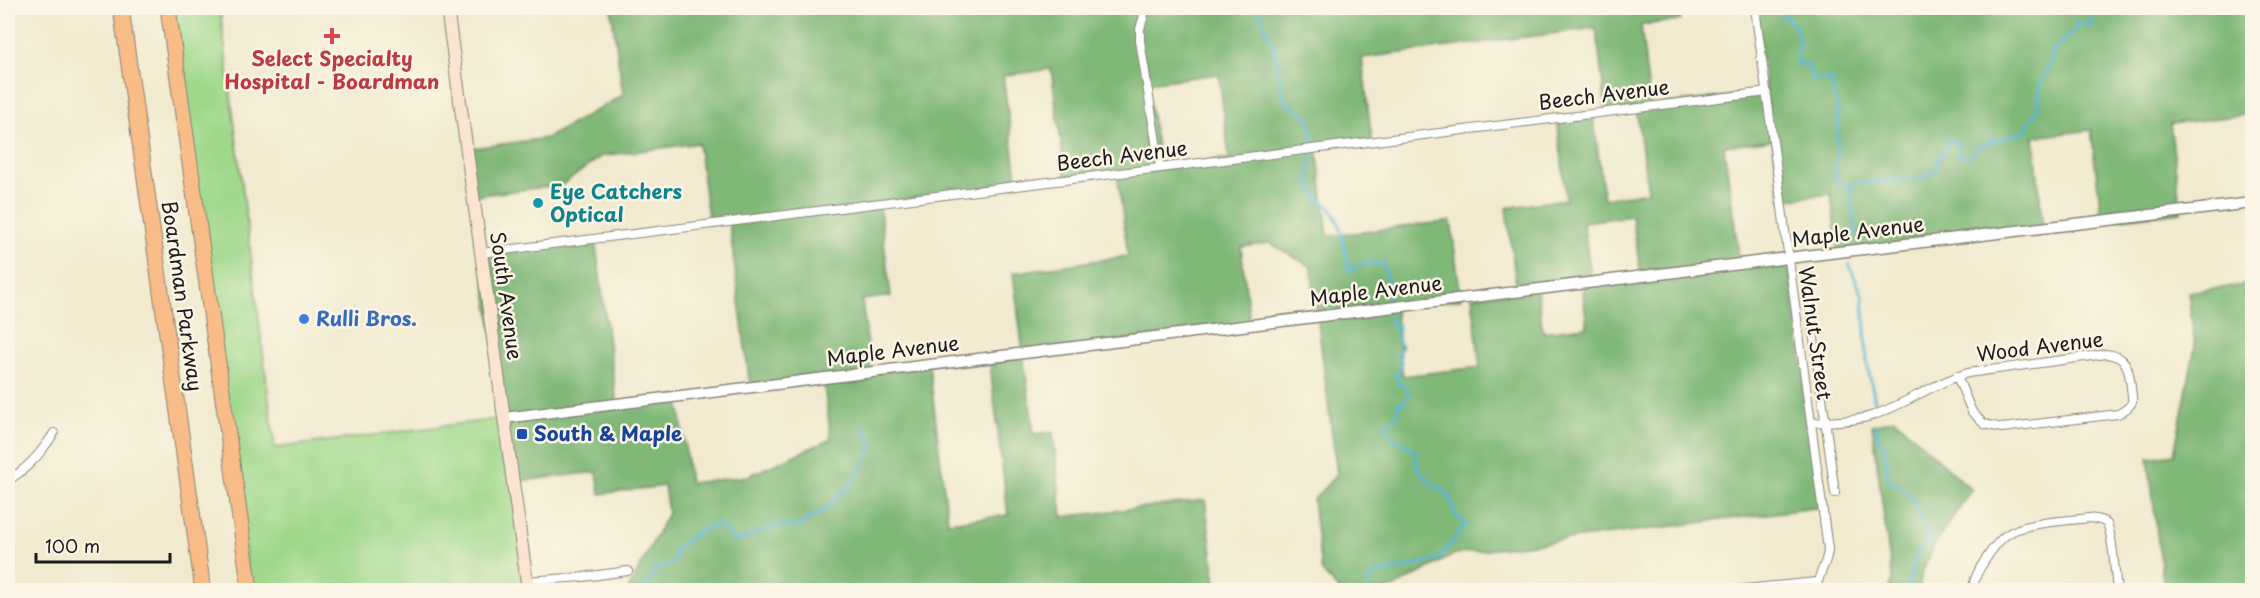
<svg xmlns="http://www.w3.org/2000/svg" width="2260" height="598" viewBox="0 0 2260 598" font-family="'Playpen Sans',sans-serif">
	<rect width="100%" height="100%" fill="#fcf5e5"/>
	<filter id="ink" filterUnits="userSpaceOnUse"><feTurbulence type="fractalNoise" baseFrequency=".0167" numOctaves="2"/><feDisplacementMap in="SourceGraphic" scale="12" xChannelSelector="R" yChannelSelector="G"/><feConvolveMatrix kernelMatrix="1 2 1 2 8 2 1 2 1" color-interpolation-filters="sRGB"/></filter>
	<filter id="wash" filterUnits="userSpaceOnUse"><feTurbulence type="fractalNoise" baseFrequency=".008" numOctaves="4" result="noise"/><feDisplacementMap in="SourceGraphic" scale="24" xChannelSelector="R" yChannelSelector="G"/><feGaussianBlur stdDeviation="1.35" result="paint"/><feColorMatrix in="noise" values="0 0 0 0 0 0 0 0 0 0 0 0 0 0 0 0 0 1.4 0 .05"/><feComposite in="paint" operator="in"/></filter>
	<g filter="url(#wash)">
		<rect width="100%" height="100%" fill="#f1eacf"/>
		<!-- green -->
		<path fill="#9fd88b" stroke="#5e7a54" stroke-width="1.5" d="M168,8H220L275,448L504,418L528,590H250Z"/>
		<!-- forest -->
		<path fill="#7fb877" stroke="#4e6a4a" stroke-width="1.5" fill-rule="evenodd" d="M611,8H1680L1681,20L1641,25L1650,105L1766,92L1755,8H2252V114L2170,124L2181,212L2102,221L2091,130L2034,137L2043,228L1838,252L1831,194L1781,200L1773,140L1724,146L1740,264L1788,258L1822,507L1455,554L1389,590H1338L1321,570L1313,500L1337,474L1311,267L1270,243L1241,247L1250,325L1023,353L1034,434L1053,432L1062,517L1205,500L1216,583L1159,590H628L668,513L664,486L600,494L597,472L513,482L481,253L595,239L617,403L678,396L690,483L748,476L831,439L823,378L750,387L729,222L709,224L698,143L602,156L562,185L473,196L466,149L547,138L623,95ZM1596,28L1606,111L1636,108L1648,192L1604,199L1593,113L1557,118L1566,199L1506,208L1517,291L1472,297L1480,367L1403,376L1395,307L1461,299L1451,221L1328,236L1317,148L1372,141L1362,58ZM1051,69L1066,179L1117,173L1128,256L1013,273L1023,353L989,357L1008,515L948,522L929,365L871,372L862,300L891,296L879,203L1018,185L1003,76ZM1219,74L1229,158L1160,167L1147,83ZM1632,216L1641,276L1592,282L1583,222ZM1582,284L1587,327L1543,332L1537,289Z
			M2252,284V590H2164L2148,458L2174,454L2195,347L2188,292Z
			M1895,419L1972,490C1956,512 1917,564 1920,590H1888L1892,579L1872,425Z"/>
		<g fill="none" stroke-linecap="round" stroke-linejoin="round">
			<!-- stream -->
			<path stroke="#56b5d5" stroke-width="3" d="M1258,8L1275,51L1284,101L1308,116L1312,133L1311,142
				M1774,8C1779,14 1783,15 1789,20C1802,31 1799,46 1796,61L1808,66L1814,80L1831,79L1838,114L1836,182L1850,188
				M1312,156L1308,180L1318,199C1342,208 1344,249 1349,271L1365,263L1384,264L1389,290L1388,301
				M1855,236C1858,219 1846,197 1853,184L1859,182C1878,181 1928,184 1938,167L1937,158L1943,153L1949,140L1958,143V156H1970L1975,151L1977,146L1986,145L1990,140L1995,142L2005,139L2007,135H2022L2038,108L2040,85L2051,61L2053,52L2063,40L2073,33L2076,23L2091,26L2092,13L2103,15L2107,13L2110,8
				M1849,264L1863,297L1867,362L1875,402
				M1876,426L1878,437L1884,447L1889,482L1901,487L1913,500L1930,541C1913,550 1911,574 1908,590
				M642,590L654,577V569L672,564L677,547L699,531L718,524L736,541L783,524L788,527L802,526L808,518L822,512L850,485L870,453L871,438L861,425
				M1368,590L1366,583L1374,575L1439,559L1466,524L1456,516L1448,493L1432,484L1417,468L1416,452L1405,444L1394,440L1393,435L1385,430L1384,426L1397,417L1398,403L1405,402L1409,393L1404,385L1398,384L1395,374L1400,371L1402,362L1397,354L1402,348L1397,336L1398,326L1393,325L1390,317"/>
		</g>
	</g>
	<g filter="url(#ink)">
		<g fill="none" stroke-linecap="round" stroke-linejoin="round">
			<defs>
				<path id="minor" d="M1146,8L1140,29V41L1160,167
					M1755,8L1828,549C1828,564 1816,576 1817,590
					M481,253L1767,92
					M1810,309L1835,493
					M1811,423C1830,421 1853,422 1871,416C1905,405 1933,383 1968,373L2106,354C2127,356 2129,368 2131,387C2131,391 2133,398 2132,402C2130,408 2123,411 2118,414L2002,428L1984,424L1972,412L1957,376
					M8,480C28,469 42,452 54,433
					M527,581L583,577L628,571
					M1735,590L1816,582
					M1973,590C1973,580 1979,569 1985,560C1991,551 1997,542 2006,535C2024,522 2067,521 2089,518C2095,519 2103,519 2107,524C2113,534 2115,577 2117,590"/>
				<path id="tertiary" d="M504,418L1788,258L2252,203"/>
				<path id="secondary" d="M447,8L528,590"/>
				<path id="motorway" d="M121,8L203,590
					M168,8L250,590"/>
			</defs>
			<!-- minor casing -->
			<use href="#minor" stroke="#868376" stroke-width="10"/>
			<!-- tertiary casing -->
			<use href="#tertiary" stroke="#868376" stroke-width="13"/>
			<!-- secondary casing -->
			<use href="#secondary" stroke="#868376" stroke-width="14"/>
			<!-- motorway casing -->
			<use href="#motorway" stroke="#868376" stroke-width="17"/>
			<!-- minor -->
			<use href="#minor" stroke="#fff" stroke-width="8"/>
			<!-- tertiary -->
			<use href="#tertiary" stroke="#fff" stroke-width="10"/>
			<!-- secondary -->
			<use href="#secondary" stroke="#fce5d0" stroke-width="12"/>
			<!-- motorway -->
			<use href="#motorway" stroke="#f8bd89" stroke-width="15"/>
		</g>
	</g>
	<!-- markers -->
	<path fill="#e0444e" stroke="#fcf5e5" stroke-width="2" d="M329 27h6v6h6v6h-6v6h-6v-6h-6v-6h6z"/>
	<circle fill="#0f9aa8" stroke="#fcf5e5" stroke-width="2" cx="538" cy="203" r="6"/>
	<circle fill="#3f7fe0" stroke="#fcf5e5" stroke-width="2" cx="304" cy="319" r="6"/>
	<rect fill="#1a4fb4" stroke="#fcf5e5" stroke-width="2" x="516" y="428" width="12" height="12" rx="3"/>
	<g text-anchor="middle" stroke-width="5" stroke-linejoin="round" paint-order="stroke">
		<!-- health labels -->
		<g font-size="20" font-weight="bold" fill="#be3a42" stroke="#fcf5e5">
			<text x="332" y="66">Select Specialty<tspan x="332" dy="23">Hospital - Boardman</tspan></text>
		</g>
		<!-- street labels -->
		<g font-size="20" fill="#1c1c1c" stroke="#fcf5e5">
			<text transform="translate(1604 95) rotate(-7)" y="7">Beech Avenue</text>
			<text transform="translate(1122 156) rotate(-7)" y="7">Beech Avenue</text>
			<text transform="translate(1858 232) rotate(-7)" y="7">Maple Avenue</text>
			<text transform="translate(1376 291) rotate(-7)" y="7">Maple Avenue</text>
			<text transform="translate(182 296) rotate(82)" y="7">Boardman Parkway</text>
			<text transform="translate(506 296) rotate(82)" y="7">South Avenue</text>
			<text transform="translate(1815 333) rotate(82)" y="7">Walnut Street</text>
			<text transform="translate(2040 347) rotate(-7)" y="7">Wood Avenue</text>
			<text transform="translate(893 351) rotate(-7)" y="7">Maple Avenue</text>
		</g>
		<!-- culture labels -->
		<g font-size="20" font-weight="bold" fill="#0d838f" stroke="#fcf5e5" text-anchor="start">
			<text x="550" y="199">Eye Catchers<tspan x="550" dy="23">Optical</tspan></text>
		</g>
		<!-- shop labels -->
		<g font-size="20" font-weight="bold" fill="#366cbe" stroke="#fcf5e5" text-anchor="start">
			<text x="316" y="326">Rulli Bros.</text>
		</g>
		<!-- transit labels -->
		<g font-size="20" font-weight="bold" fill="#164399" stroke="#fcf5e5" text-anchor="start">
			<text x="534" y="441">South &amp; Maple</text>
		</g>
	</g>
	<!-- margin -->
	<rect width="2260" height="598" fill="none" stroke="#fcf5e5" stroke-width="30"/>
	<!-- scale -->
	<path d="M36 553v9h134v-9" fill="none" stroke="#1c1c1c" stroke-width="3"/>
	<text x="45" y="553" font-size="18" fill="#1c1c1c" stroke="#fcf5e5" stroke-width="4.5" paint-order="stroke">100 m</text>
</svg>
